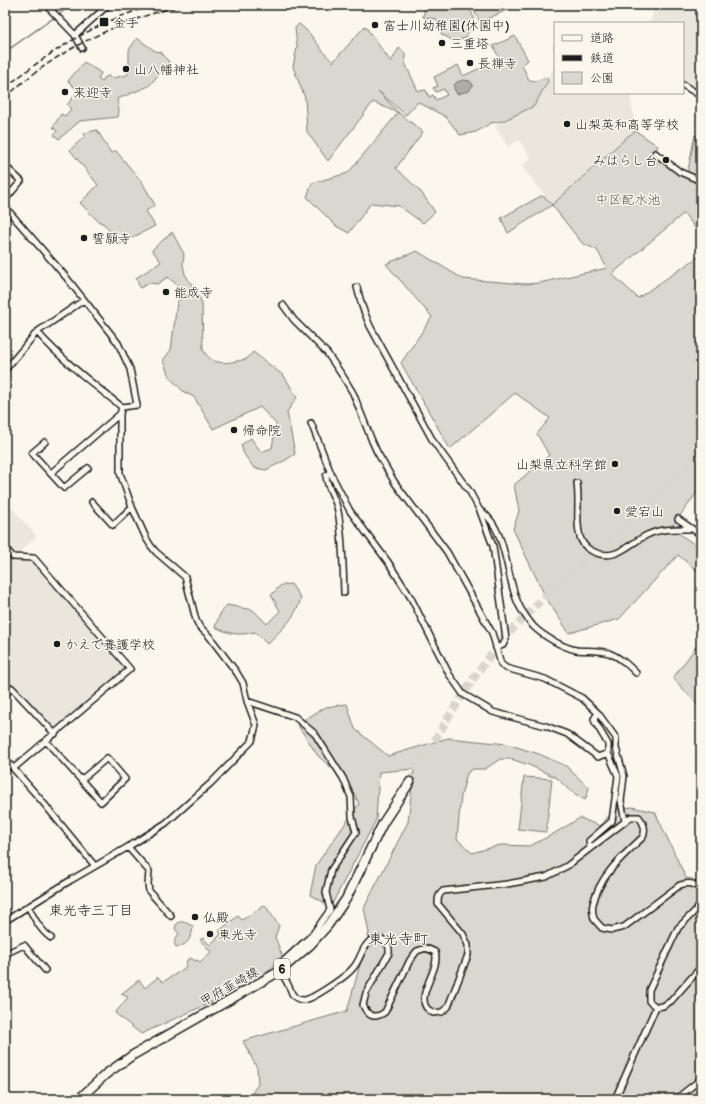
<svg xmlns="http://www.w3.org/2000/svg" width="706" height="1104" viewBox="0 0 706 1104" font-family="'Balsamiq Sans','Klee One',sans-serif">
	<rect width="100%" height="100%" fill="#fbf7ec"/>
	<filter id="ink" filterUnits="userSpaceOnUse"><feTurbulence type="fractalNoise" baseFrequency=".025" numOctaves="2"/><feDisplacementMap in="SourceGraphic" scale="8" xChannelSelector="R" yChannelSelector="G"/><feConvolveMatrix kernelMatrix="1 2 1 2 8 2 1 2 1" color-interpolation-filters="sRGB"/></filter>
	<g filter="url(#ink)">
		<!-- built -->
		<path fill="#eae6dc" d="M655,5H699L701,7V96L683,85V23H648L652,19Z
			M552,45L555,46V93H632L630,95L636,131L628,136L552,205L522,166L531,158L519,140L508,147L495,126L534,106L548,81L553,68L555,61Z
			M5,501L37,536L14,557L34,558L130,669L55,734L12,688L5,694Z"/>
		<!-- green -->
		<path fill="#dad7ce" stroke="#7b7a75" d="M435,5L447,7L452,5H468L474,18L466,38L453,42L449,38L442,35L439,26L436,19L423,17L425,8Z
			M471,5H502L505,11L480,22Z
			M299,24C313,34 320,50 333,62L365,26L391,62L399,48L405,53V63L418,91L426,90L429,97L433,95L436,100L447,95L444,89L436,92L433,88L438,86L434,77L458,65L463,76L487,65L489,70L499,64L503,65L493,46L515,36L528,60L522,65L529,80L536,81L547,77L548,81L534,106L503,121L491,123L476,132L460,135L446,117L418,102L406,115L378,91L398,112L423,132L396,168L421,192L435,212L423,223L399,206L371,203L349,233L336,226L307,197L312,183L348,173L398,113L373,102L328,161L307,132L305,98L293,67L297,47L295,28Z
			M137,38L155,51L161,52L169,62L149,86L117,99L119,111L118,117L80,121L59,139L54,135L57,131L53,127L61,114L65,116L71,109L67,105L78,91L68,81L84,62L101,73L98,79L102,82L104,78L108,76L113,78L127,75L131,66L129,64V50Z
			M97,130L111,153L116,151L142,182L155,205L146,211L155,226L120,244L104,224L98,221L80,203L98,185L70,150L85,136L84,133Z
			M636,131L658,146L655,153L687,175L695,135L701,137V181H700L701,187V236L687,217L683,214L612,274L638,298L701,255V487L671,528L701,549V574L678,555L619,619L569,633L546,598L513,529L519,511L514,485L549,455L537,434L550,418L515,393L450,449L401,363L432,317L386,264L417,251L463,279L525,284L539,283L607,268L597,250L582,243L552,205L508,233L501,218L541,196L546,198L552,205L628,136Z
			M172,232L184,254L183,265L185,274L200,298L202,304L203,349C212,369 231,362 247,359L253,352L284,376L297,397L287,412L295,454L286,460L266,470L254,468L244,454L241,445L251,438L261,452L272,448L276,424L260,407L213,429L194,397L184,392L169,377L163,360L171,350L177,302L186,293L168,277L157,284L150,283L140,288L136,278L161,262L152,250Z
			M291,584L301,598C296,618 281,630 267,644L255,632C239,636 229,634 215,627L220,614L227,605L253,610L267,624L280,611L271,595L281,585Z
			M701,640V709L673,678Z
			M347,704L355,729L388,756L448,738L507,744L539,754L566,766L589,788L585,800L569,790L557,778L529,765L511,759H500L485,769H473L467,773L461,796L457,839L472,853L500,845L530,846L555,833L580,818L600,826L614,810L632,807L655,812L686,878L692,879L701,884V1099H248L258,1084L257,1068L243,1041L347,1011L369,933L364,908L408,822L414,769L379,772L376,820L331,906L310,895L316,865L359,804L355,795L343,778L318,756L297,724L326,707Z
			M524,777L552,779L546,832L518,829Z
			M265,905L279,926L275,937L282,955L269,971L234,992L141,1034L115,1013L121,1006L128,997L121,994L139,980L145,988L158,977L163,982L185,968L187,960L191,958L195,961L197,960L200,962L211,952L200,940L203,938L210,945L221,934L219,931L238,916L242,920Z
			M179,922H184L193,926C192,937 188,946 176,947C173,941 175,939 179,934L175,929L176,925Z"/>
		<!-- water -->
		<path fill="#afaca5" stroke="#74726e" d="M463,80L470,81L473,85L469,91L457,94L454,89V85L457,82Z"/>
		<g fill="none" stroke-linecap="round" stroke-linejoin="round">
			<!-- stream -->
			<path stroke="#74726e" stroke-width="1.5" d="M58,15L71,5
				M5,52L55,17"/>
			<!-- primary-tunnel -->
			<path stroke="#dad6cd" stroke-width="8" stroke-dasharray="8 4" stroke-linecap="butt" d="M410,782L448,718L476,675L501,641L541,600L701,456"/>
			<defs>
				<path id="street" d="M46,5L75,35L82,48
					M75,35L108,5
					M683,85L701,96
					M655,153L680,172L701,181
					M5,166L21,181L5,200
					M5,207L66,277L118,343L130,369L137,405L122,407L120,414V473L132,507L146,538L151,546L156,552L185,577L196,620L199,626L209,636L237,673L243,683L247,701L256,725L252,741L211,783L166,823L128,847L71,880L5,921
					M357,287L362,306L370,326L433,441L470,492L480,511L493,546L506,639L503,645L496,648
					M283,305L294,320L327,353L344,378L353,393L372,441L377,452L395,483L447,552L492,633L501,664L506,668L545,679L582,698L598,713L616,738V748L624,776L621,801L625,821
					M37,332C62,360 93,384 122,407
					M5,370L37,332L84,300
					M311,423L332,476L350,511L388,562L411,598L449,674L463,694L493,712L546,726L567,734L598,757L608,753
					M45,442L32,453L64,488L88,468
					M330,472L326,476C327,488 336,499 338,511C343,538 343,566 344,593
					M51,473L120,414
					M577,483C578,490 578,497 578,504C578,514 577,522 579,532C580,540 584,547 592,551C615,563 628,544 647,535C661,528 677,529 692,529
					M92,502L113,525L132,507
					M481,511C509,530 505,582 521,609C524,614 529,621 533,626C543,636 562,647 576,650C586,651 599,650 609,653C620,657 628,665 636,673
					M678,519L701,535
					M5,548L13,557L34,558L130,669L14,768
					M5,694L12,688L55,734
					M247,701L295,717L315,734L343,778L351,797L352,817L356,832L331,870L326,892L330,910L312,935L279,965C280,973 286,979 289,987C291,989 291,993 293,995C295,998 300,1000 304,1000C313,999 347,976 353,968C360,961 361,949 369,942C380,934 390,941 389,953L366,993L363,1005C368,1017 375,1019 385,1012L410,960L417,951L426,948L435,952C441,968 417,993 426,1007C427,1009 431,1011 433,1013L442,1012L448,1007L468,955V945L463,934L438,904C438,898 438,895 443,891L507,884L546,877L567,866L631,817H639C644,824 646,829 643,837C623,856 600,875 593,904C592,908 593,915 594,919L602,928L612,930L624,927L680,885C689,882 695,883 701,890
					M46,741L101,802L125,779L107,758L81,780
					M5,759L41,800L95,866
					M128,847L149,871L148,884L149,891L171,916
					M590,848L589,841L612,821L618,776L608,753V744L595,722L594,719L598,713
					M701,903L695,911L678,928L649,990V1001L656,1007L663,1006L671,1001L701,967
					M28,906C34,918 40,930 51,938
					M5,954L24,945L45,970
					M615,1099L656,1007
					M676,1099L701,1079"/>
				<path id="primary" d="M79,1099L106,1074L133,1055L280,971L310,945L328,925L346,899L383,823L410,782"/>
			</defs>
			<!-- street casing -->
			<use href="#street" stroke="#1c1c1c" stroke-width="8"/>
			<!-- primary casing -->
			<use href="#primary" stroke="#1c1c1c" stroke-width="11"/>
			<!-- street -->
			<use href="#street" stroke="#fbf7ec" stroke-width="5"/>
			<!-- primary -->
			<use href="#primary" stroke="#fbf7ec" stroke-width="8"/>
			<!-- rail -->
			<path stroke="#1c1c1c" stroke-width="1.5" stroke-dasharray="6 3" stroke-linecap="butt" d="M5,88C50,51 99,20 155,5
				M5,98C55,51 118,20 185,5"/>
		</g>
	</g>
	<!-- markers -->
	<g fill="#1c1c1c" stroke="#fbf7ec" stroke-width="1.5">
		<rect x="99" y="17" width="10" height="10" rx="2"/>
		<circle cx="375" cy="25" r="4"/>
		<circle cx="442" cy="43" r="4"/>
		<circle cx="470" cy="63" r="4"/>
		<circle cx="126" cy="69" r="4"/>
		<circle cx="65" cy="92" r="4"/>
		<circle cx="567" cy="124" r="4"/>
		<circle cx="666" cy="160" r="4"/>
		<circle cx="84" cy="238" r="4"/>
		<circle cx="166" cy="292" r="4"/>
		<circle cx="234" cy="430" r="4"/>
		<circle cx="615" cy="464" r="4"/>
		<circle cx="617" cy="511" r="4"/>
		<circle cx="57" cy="644" r="4"/>
		<circle cx="195" cy="917" r="4"/>
		<circle cx="210" cy="934" r="4"/>
	</g>
	<g text-anchor="middle" stroke-width="3" stroke-linejoin="round" paint-order="stroke">
		<!-- shield labels -->
		<rect fill="#fbf7ec" stroke="#5f5e5a" stroke-width="1" x="274" y="959" width="16" height="20" rx="3"/>
		<g font-size="12" font-weight="bold" fill="#1c1c1c">
			<text x="282" y="973">6</text>
		</g>
		<!-- poi labels -->
		<g font-size="13" fill="#1c1c1c" stroke="#fbf7ec" text-anchor="start">
			<text x="113" y="27">金手</text>
			<text x="383" y="30">富士川幼稚園(休園中)</text>
			<text x="450" y="48">三重塔</text>
			<text x="478" y="68">長禅寺</text>
			<text x="134" y="74">山八幡神社</text>
			<text x="73" y="97">来迎寺</text>
			<text x="575" y="129">山梨英和高等学校</text>
			<text x="658" y="165" text-anchor="end">みはらし台</text>
			<text x="92" y="243">誓願寺</text>
			<text x="174" y="297">能成寺</text>
			<text x="242" y="435">帰命院</text>
			<text x="607" y="469" text-anchor="end">山梨県立科学館</text>
			<text x="625" y="516">愛宕山</text>
			<text x="65" y="649">かえで養護学校</text>
			<text x="203" y="922">仏殿</text>
			<text x="218" y="939">東光寺</text>
		</g>
		<!-- park labels -->
		<g font-size="13" fill="#555451" stroke="#fbf7ec">
			<text x="628" y="204">中区配水池</text>
		</g>
		<!-- street labels -->
		<g font-size="13" fill="#1c1c1c" stroke="#fbf7ec">
			<text transform="translate(229 986) rotate(-30)" y="5">甲府韮崎線</text>
		</g>
		<!-- neighbourhood labels -->
		<g font-size="14" fill="#1c1c1c" stroke="#fbf7ec">
			<text x="91" y="915">東光寺三丁目</text>
		</g>
		<!-- quarter labels -->
		<g font-size="15" fill="#1c1c1c" stroke="#fbf7ec">
			<text x="398" y="944">東光寺町</text>
		</g>
	</g>
	<!-- margin -->
	<rect width="706" height="1104" fill="none" stroke="#fbf7ec" stroke-width="20"/>
	<rect x="10" y="10" width="686" height="1084" fill="none" stroke="#1c1c1c" stroke-width="1.5" filter="url(#ink)"/>
	<!-- legend -->
	<rect x="554" y="22" width="130" height="72" fill="#fbf7ec" stroke="#a29f99"/>
	<rect x="562" y="35" width="20" height="6" fill="#fbf7ec" stroke="#a29f99"/>
	<text x="590" y="42" font-size="12" fill="#1c1c1c">道路</text>
	<rect x="562" y="55" width="20" height="6" fill="#1c1c1c" stroke="#a29f99"/>
	<text x="590" y="62" font-size="12" fill="#1c1c1c">鉄道</text>
	<rect x="562" y="72" width="20" height="12" fill="#dad7ce" stroke="#a29f99"/>
	<text x="590" y="82" font-size="12" fill="#1c1c1c">公園</text>
</svg>
